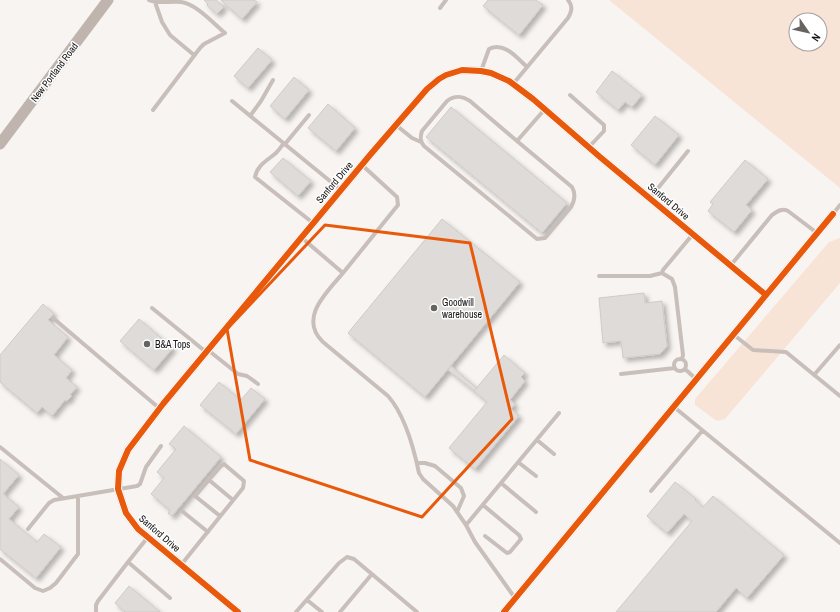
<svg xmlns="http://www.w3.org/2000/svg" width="840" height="612" viewBox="0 0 840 612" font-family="'Archivo Narrow',sans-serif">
	<defs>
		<filter id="shadow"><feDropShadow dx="3.5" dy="3.5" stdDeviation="2" flood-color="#0004"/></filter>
	</defs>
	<rect width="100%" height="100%" fill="#f8f4f1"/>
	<!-- green -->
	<path fill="#f8e4d6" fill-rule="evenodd" d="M609,0H840V188ZM796,20H820V44H796Z
		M840,238V283L725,419L717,421L695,405V399L829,242Z"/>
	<!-- building -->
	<path fill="#dedbd8" stroke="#cecbc8" filter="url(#shadow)" d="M204,0H216L224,7L217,14L207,5L208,4Z
		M221,0H254L257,2L242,19Z
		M488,0H536L543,5L519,35L483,6Z
		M258,48L272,60L248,88L234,76Z
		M612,71L642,95L632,107L625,102L618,110L596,92Z
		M294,77L309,90L285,119L270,106Z
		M328,104L355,128L336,151L308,128Z
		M451,107L567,203L542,233L426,137Z
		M655,116L679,135L655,165L631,145Z
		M283,158L311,181L298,196L270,172Z
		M745,160L768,179L746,205L752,210L734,232L708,211L713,204L710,202Z
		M442,219L520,282L425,397L348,333Z
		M644,293L645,303L662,301L667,346L660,354L623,358L621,341L603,343L599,298Z
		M43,304L54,314L48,320L68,337L54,355L72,370L66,378L77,387L70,395L72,396L67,401L65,400L52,416L42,407L37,413L0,382V355Z
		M139,319L173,348L154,370L120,341Z
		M504,355L525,373L521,377L525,381L510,400L515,404L511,409L519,416L475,469L449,448L487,402L474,391Z
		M451,366L477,388L474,391L448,370Z
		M219,382L241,400L251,388L265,399L236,434L200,405Z
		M184,426L221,457L172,516L168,513L170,510L151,494L164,478L157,472L176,449L169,444Z
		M0,459L19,475L3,494L19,507L9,519L37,542L44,534L61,547L36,578L0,549Z
		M675,482L696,499L695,500L703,507L713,496L784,555L747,598L736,588L716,612H616L692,521L684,514L667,533L647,516Z
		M129,586L160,612H125L115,603Z"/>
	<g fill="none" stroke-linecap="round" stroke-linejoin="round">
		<!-- lane -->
		<path stroke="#c8bfba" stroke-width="4" d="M149,0C160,4 170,1 181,2C195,3 214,24 225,33L204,44L200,48L153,110
			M155,2L162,22L170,35L194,55
			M440,8L446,0
			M481,71L489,49C504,41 517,58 527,67
			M513,84L568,18C572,11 573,6 568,0
			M570,95L604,125V131L589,147
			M232,101L341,190
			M250,116L261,101L273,80
			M396,125L412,138L421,142
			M517,141L470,101C462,96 455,95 447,101L422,131C420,137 420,141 424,146L537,239L545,238L571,207C575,200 576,194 572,187L517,141L545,109
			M284,143C281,147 279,150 276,153C268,160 257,165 255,177L313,223
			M285,144L309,115
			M650,198L688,151
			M833,214L840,205
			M302,238L343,273L398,205L397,197L362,165
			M731,265L772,215C778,211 782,208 788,211L817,233
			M343,273C327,292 298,318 323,342L388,396C404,414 414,449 419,473L423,479L453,506L466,525L475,542L515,598
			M599,276H650L662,273
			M152,308L206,352
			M53,318L159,408
			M734,335L753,350L786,352L840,396
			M208,350L238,374L247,376L258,384
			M674 365a6 6 0 1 1 12 0a6 6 0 1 1-12 0Z
			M682,359L683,355L675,287L672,279L662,273L663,270L693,234
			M685,369L696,379
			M621,374L675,368
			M814,375L840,345
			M674,407L840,543
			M537,440L554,454
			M0,447L63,498
			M518,462L536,476
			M417,463H425L435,466L461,488L464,496L457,512
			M209,480L233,500
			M501,483L536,512
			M651,491L702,431
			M483,505L519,535L521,539L510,552L507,553L485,536
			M182,511L208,532
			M466,525L559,413
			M28,529L49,503L54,500L137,486L140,484L146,467L161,446
			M148,537L128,562L170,598
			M0,559L35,588L43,591L50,588L56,583L78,554V496
			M181,565L243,488L244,481L224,464L220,467L195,496L220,516
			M307,600L322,612
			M96,612V605L98,601L128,562
			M296,612L339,563L347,557L354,559L417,612
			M340,612L372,574"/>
		<!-- street -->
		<path stroke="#c8bfba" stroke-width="8" d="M238,612L138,529L126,513L118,489L119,471L128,450L163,404L370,155L427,89L439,79L446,75L462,70L481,71L491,73L509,81L533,99L600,157L766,295
			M504,612L833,214"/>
		<!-- secondary -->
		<path stroke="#c0b5ae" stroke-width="11" d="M0,144L108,0"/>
		<defs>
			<path id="cycleway" d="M238,612L138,529L126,513L118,489L119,471L128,450L163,404L370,155L427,89L439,79L446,75L462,70L481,71L491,73L509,81L533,99L600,157L766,295
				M504,612L833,214"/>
		</defs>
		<!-- cycleway casing -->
		<use href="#cycleway" stroke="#fff" stroke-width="8"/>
		<!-- cycleway -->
		<use href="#cycleway" stroke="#e8590c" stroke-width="6"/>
	</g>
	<!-- marked area -->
	<path fill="none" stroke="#e8590c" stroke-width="3" stroke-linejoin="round" d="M325,225L470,243L512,419L422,517L250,460L227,329Z"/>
	<!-- markers -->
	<g fill="#666361" stroke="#fff" stroke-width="1.5">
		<circle cx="434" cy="308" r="4"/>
		<circle cx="147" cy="344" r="4"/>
	</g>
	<g text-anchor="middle" stroke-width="3" stroke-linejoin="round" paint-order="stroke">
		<!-- street labels -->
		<g font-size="10" fill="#181514" stroke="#fff">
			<text transform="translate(54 72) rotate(-53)" y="4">New Portland Road</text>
			<text transform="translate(334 182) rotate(-50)" y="4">Sanford Drive</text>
			<text transform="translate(669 201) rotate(40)" y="4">Sanford Drive</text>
			<text transform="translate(160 533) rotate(41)" y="4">Sanford Drive</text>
		</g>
		<!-- poi labels -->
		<g font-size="10" fill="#181514" stroke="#fff" text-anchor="start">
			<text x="442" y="306">Goodwill<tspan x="442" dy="12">warehouse</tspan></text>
			<text x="155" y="348">B&amp;A Tops</text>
		</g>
	</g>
	<!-- north arrow -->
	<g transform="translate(808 32) rotate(124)"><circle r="19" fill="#ffffff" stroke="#a3a1a1"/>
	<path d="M0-3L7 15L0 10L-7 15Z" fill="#666361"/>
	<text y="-6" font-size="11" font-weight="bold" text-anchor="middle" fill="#181514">N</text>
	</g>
</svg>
